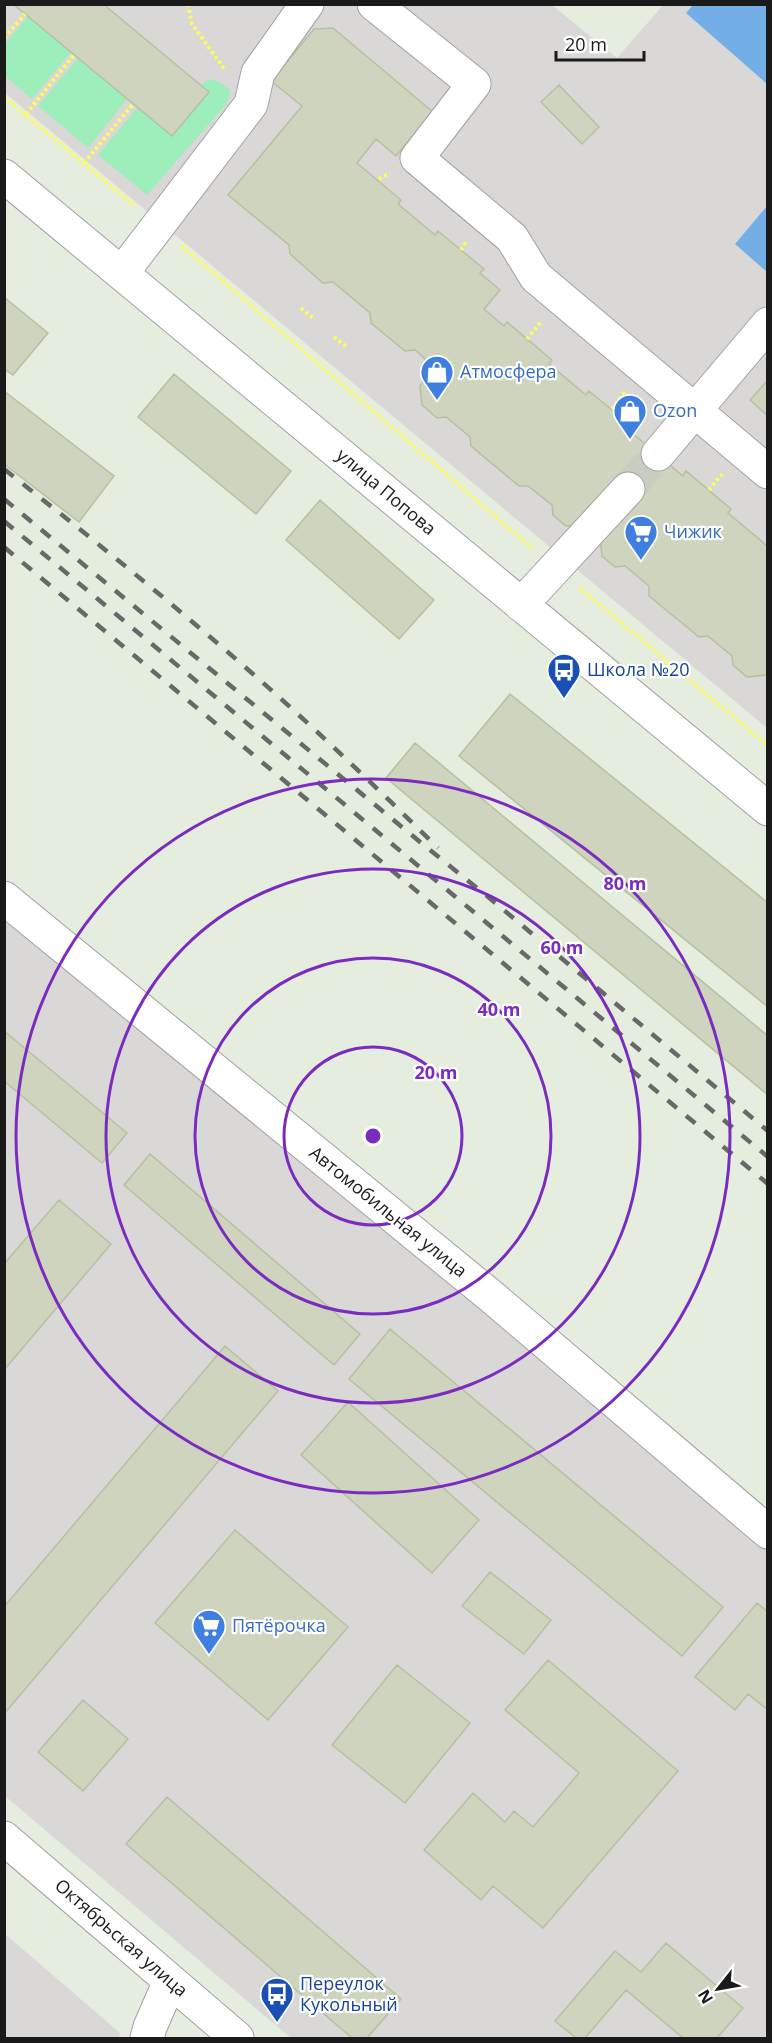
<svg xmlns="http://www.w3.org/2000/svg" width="772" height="2043" viewBox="0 0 772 2043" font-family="'Open Sans',sans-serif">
	<rect width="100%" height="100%" fill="#e5eede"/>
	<!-- residential -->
	<path fill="#d9d8d7" d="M4,5H552L617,58L663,5H767V728L5,93Z
		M4,882L767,1518V2038H291L5,1796Z
		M4,1933L120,2033L119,2038H5Z"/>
	<!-- grass -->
	<path fill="#9deebb" d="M28,16L71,52L32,99L5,76V44Z
		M78,58L127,99L88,148L38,106Z
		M210,79L221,83L230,90L229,99L223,108L147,195L98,155L137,108L172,136L208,93L200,85Z"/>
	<!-- pitch -->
	<path fill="#73afe6" d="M693,5H767V84L686,13Z
		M767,206V272L735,244Z"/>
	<!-- building -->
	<path fill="#ced4be" stroke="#b6c09f" stroke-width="1.5" d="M13,4H103L209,92L172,136Z
		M333,28L433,112L396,156L376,139L357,163L401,200L398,204L435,235L438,231L484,269L480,273L500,290L484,309L504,326L507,322L552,360L549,364L586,395L589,391L634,428L631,432L683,476L686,471L731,509L728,513L766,545L768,544V673L766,675L747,677L733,665L732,656L708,636L699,637L649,596V586L625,566L615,567L602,556L600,537L585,525L566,526L553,515L552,505L528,486H519L471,446L470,437L446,417L437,418L422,405L420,386L435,368L415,350L405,351L371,323L370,313L333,282L323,283L290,254L289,245L228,195L302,106L271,81L314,29Z
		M559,85L599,127L582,144L541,102Z
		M4,297L48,333L13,375L4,369Z
		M174,374L291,471L256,514L138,417Z
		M767,381H768V416L750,400Z
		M4,391L114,476L79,522L4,464Z
		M320,500L434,600L399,639L286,540Z
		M510,694L768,903V1007L459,756Z
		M415,743L768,1036V1095L386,778Z
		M4,1031L127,1133L102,1163L4,1081Z
		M150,1154L360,1334L334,1365L124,1185Z
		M59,1200L111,1244L4,1370V1264Z
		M390,1329L723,1607L682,1656L349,1379Z
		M225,1346L278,1391L4,1714V1607Z
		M348,1402L479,1520L432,1573L301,1455Z
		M235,1530L348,1627L268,1720L155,1623Z
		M490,1572L551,1620L524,1654L462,1606Z
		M757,1603L768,1612V1710L748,1694L735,1710L695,1677Z
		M548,1660L678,1771L543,1928L493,1886L481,1900L424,1850L473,1793L505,1822L514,1811L533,1827L579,1773L505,1710Z
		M397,1665L470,1723L405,1803L332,1745Z
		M83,1700L128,1739L83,1791L38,1752Z
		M167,1797L401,1999L367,2038H352L126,1844Z
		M666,1943L743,2008L717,2038H683L626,1990L585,2038H576L555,2021L615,1951L641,1972Z"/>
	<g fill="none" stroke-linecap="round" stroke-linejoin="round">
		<!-- minor-tunnel -->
		<path stroke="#c7cec1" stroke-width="33" stroke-dasharray="33 16" stroke-linecap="butt" d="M628,489L658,454"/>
		<defs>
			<path id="minor" d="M374,4L474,84L417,158L512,238L536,277L768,472
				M4,176L768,809
				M122,273L251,104L258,73L307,4
				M658,454L768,324
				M521,605L628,489
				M4,898L492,1297L768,1532
				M4,1838L237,2038
				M147,2038L150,2027L170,1981"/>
		</defs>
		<!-- minor casing -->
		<use href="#minor" stroke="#a1a1a1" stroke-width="35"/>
		<!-- path -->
		<path stroke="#fffa5e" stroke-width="4" stroke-dasharray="3 3" stroke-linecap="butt" d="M188,4L192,24L225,70
			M4,38L25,14
			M4,97L135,206
			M26,114L74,55
			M84,163L133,104
			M379,179L390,173
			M182,246L533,549
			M461,250L467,240
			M301,308L315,320
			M334,337L347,347
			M527,339L542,321
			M612,409L625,392
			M709,490L722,474
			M580,588L768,746"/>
		<!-- minor -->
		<use href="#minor" stroke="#fff" stroke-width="33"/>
		<!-- rail -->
		<path stroke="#686868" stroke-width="4.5" stroke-dasharray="12 12" stroke-linecap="butt" d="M4,469C89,536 172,603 253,674C317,730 378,789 438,848
			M4,499L425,846L487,896L768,1131
			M4,521L768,1157
			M4,547L768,1184"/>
	</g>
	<!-- distance rings -->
	<g fill="none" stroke="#7b2cbf" stroke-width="3">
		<circle cx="373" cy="1136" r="89"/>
		<circle cx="373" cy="1136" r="178"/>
		<circle cx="373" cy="1136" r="267"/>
		<circle cx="373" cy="1136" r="357"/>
	</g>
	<!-- icons -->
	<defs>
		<symbol id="shop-pin" viewBox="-11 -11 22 30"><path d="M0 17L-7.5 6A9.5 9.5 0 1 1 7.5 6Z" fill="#3f7fe0" stroke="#fff"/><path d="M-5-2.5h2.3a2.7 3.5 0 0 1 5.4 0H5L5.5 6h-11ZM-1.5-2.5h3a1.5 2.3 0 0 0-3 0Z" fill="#fff"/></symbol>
		<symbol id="supermarket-pin" viewBox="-11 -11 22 30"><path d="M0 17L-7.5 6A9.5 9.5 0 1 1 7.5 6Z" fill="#3f7fe0" stroke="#fff"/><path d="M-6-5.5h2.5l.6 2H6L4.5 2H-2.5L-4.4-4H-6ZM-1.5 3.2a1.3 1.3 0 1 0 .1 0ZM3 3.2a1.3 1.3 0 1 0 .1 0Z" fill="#fff"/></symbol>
		<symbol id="bus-pin" viewBox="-11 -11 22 30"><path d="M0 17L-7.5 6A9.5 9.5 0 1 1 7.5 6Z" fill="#1a4fb4" stroke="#fff"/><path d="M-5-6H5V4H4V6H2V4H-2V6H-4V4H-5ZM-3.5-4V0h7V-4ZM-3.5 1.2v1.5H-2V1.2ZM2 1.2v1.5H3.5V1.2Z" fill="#fff"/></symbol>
	</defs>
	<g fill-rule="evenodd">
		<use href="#shop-pin" x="418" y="353" width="38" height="52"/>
		<use href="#shop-pin" x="611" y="392" width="38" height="52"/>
		<use href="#supermarket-pin" x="622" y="513" width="38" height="52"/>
		<use href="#bus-pin" x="545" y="651" width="38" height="52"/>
		<use href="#supermarket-pin" x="190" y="1607" width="38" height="52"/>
		<use href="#bus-pin" x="258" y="1975" width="38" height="52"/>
	</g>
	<g text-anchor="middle" stroke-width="4.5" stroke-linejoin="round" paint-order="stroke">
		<!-- shop labels -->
		<g font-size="18" fill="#366cbe" stroke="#fff" text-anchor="start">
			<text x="460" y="378">Атмосфера</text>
			<text x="653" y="417">Ozon</text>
			<text x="664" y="538">Чижик</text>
			<text x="232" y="1632">Пятёрочка</text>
		</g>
		<!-- street labels -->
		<g font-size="18" fill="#1a1a1a" stroke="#fff">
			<text transform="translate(386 492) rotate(40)" y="6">улица Попова</text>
			<text transform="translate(388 1212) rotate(39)" y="6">Автомобильная улица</text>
			<text transform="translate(121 1938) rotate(41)" y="6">Октябрьская улица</text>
		</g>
		<!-- transit labels -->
		<g font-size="18" fill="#164399" stroke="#fff" text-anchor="start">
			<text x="587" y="676">Школа №20</text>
			<text x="300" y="1990">Переулок<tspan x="300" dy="21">Кукольный</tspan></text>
		</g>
	</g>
	<circle cx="373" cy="1136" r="9" fill="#7b2cbf" stroke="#fff" stroke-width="3"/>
	<g font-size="18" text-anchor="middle" font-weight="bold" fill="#7b2cbf" stroke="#fff" stroke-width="4.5" stroke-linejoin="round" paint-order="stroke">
		<text x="625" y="890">80 m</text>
		<text x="562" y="954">60 m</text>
		<text x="499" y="1016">40 m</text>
		<text x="436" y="1079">20 m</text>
	</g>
	<!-- border -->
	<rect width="772" height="2043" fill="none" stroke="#1a1a1a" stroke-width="12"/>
	<!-- north arrow -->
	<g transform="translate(718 1989) rotate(239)" stroke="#ffffff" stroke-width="4.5" paint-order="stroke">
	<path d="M0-4.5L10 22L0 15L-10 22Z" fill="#1a1a1a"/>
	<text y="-9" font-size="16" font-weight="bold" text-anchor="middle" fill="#1a1a1a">N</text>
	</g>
	<!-- scale -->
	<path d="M556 51v9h88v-9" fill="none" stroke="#1a1a1a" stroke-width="3"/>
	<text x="565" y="51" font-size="18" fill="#1a1a1a" stroke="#ffffff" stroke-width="4.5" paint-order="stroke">20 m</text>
</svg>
